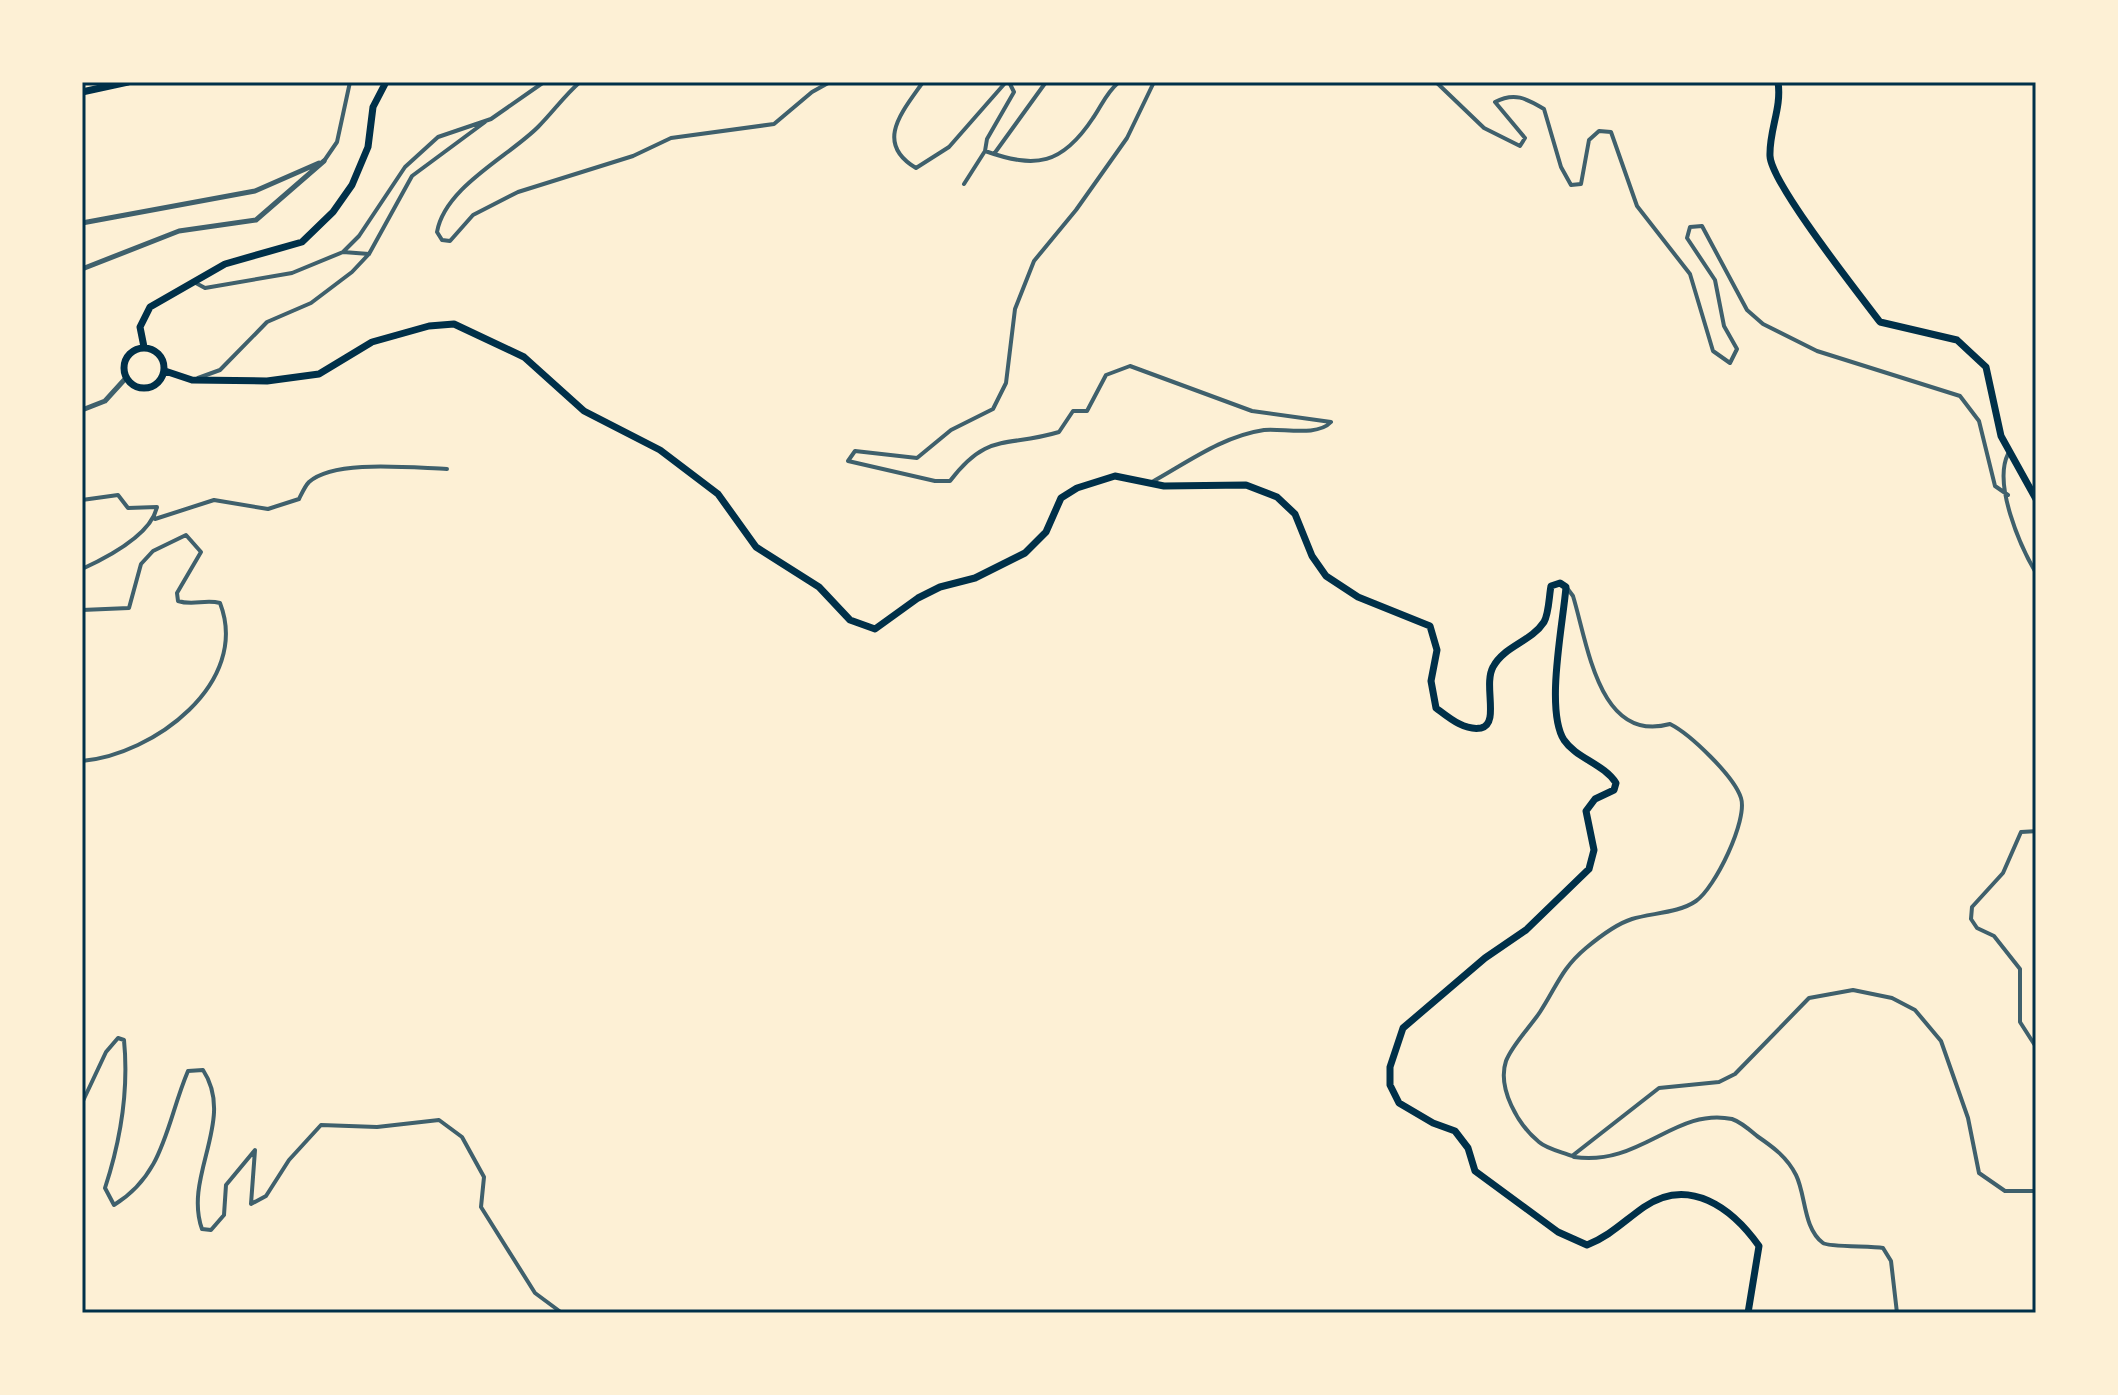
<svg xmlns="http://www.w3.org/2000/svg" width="2118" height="1395" viewBox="0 0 2118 1395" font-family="'Exo 2',sans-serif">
	<rect width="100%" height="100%" fill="#fdf0d5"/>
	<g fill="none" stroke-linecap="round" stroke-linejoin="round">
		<!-- minor -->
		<path stroke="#3f606c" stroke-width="4" d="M580,82C564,96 553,112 538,127C508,157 445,187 437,232L442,240L450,241L473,215L518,192L633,156L671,138L774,124L812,92L830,82
			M923,82C902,112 874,143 916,168L949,147L1006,82
			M1009,82L1014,92L987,139L985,151C1036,169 1062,165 1093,118C1102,105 1106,93 1119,82
			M1436,82L1484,128L1520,146L1525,138L1495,102C1514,92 1526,98 1544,109L1561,167L1571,185L1581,184L1589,140L1599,131L1611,132L1637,206L1690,274L1713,351L1730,363L1737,349L1724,326L1715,280L1687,238L1690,227L1702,226L1747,310L1763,324L1817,351L1960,396L1979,421L1995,486L2008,495
			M994,154L1046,82
			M324,161L337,142L350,82
			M964,184L985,151
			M343,252L369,254
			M194,282L205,288L292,273L343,252L359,236L405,167L438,137L491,119L544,82
			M198,378L220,370L267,322L311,303L352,272L369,254L412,176L485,122
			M2008,454C1993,484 2020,546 2036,573
			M1152,482C1188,462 1223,436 1264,430C1283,428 1317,437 1331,422L1252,411L1130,366L1106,375L1087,411H1073L1059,432C1006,448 988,431 950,481H935L848,461L855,451L917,458L951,430L993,409L1006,383L1015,309L1034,261L1076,210L1127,138L1154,82
			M82,500L118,495L128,508L157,507C151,535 106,558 82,569
			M155,519L214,500L268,509L299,499C302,493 305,486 309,482C335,459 413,468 447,469
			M1567,588L1573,596C1588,645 1599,744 1670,724C1690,734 1734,776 1741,798C1748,820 1715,888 1696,901C1679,913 1651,913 1632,919C1616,924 1598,938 1586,948C1561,969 1557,986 1540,1012C1530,1027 1512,1045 1506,1061C1497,1088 1518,1125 1539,1142C1547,1149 1562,1152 1572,1156L1659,1088L1719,1082L1735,1074L1809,998L1853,990L1892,998L1915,1010L1941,1041L1968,1118L1979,1173L2005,1191H2036
			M82,610L129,608L141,564L153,551L186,535L201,552L177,593L178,601C193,606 205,599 220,603C251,683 153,755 82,761
			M2036,831L2021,832L2003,873L1972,907L1971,919L1977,928L1994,936L2020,969V1022L2036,1047
			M82,1103L106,1052L118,1038L124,1040C129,1091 121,1139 105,1188L114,1205C165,1174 166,1123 188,1071L203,1070C236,1120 183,1176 202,1229L211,1230L224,1215L226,1185L255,1150L251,1204L266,1196L289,1160L321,1125L377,1127L439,1120L462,1137L484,1177L481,1207L535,1293L562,1313
			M1574,1157C1640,1167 1675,1107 1732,1119C1741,1122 1750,1130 1757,1136C1773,1147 1787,1157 1796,1175C1806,1195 1803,1228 1823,1243C1828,1247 1871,1246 1883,1248L1891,1261L1897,1313"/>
		<!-- tertiary -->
		<path stroke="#3f606c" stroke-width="5" d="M82,223L255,191L319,163
			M82,269L179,231L256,220L324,161
			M82,410L105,401L125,379"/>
		<!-- primary -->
		<path stroke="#003049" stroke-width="7" d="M82,92L128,82
			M144,347L140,327L150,307L225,264L302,242L333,212L352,185L368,147L373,107L386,82
			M124 368a20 20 0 1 1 40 0a20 20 0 1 1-40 0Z
			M165,371L192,380L267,381L319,374L372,342L429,326L454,324L524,357L584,411L660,450L718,494L756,547L819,587L850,620L875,629L918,598L940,587L975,578L1025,553L1046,532L1061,498L1077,488L1115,476L1164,486L1246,485L1277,497L1295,514L1312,556L1326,576L1358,597L1430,626L1437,650L1431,681L1436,708C1448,717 1464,731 1481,728C1500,724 1483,685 1493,667C1504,646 1531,642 1544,622C1549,613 1549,596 1551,586L1560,583L1566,587C1563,624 1545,710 1564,740C1576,758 1604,764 1616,783L1614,790L1595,799L1586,811L1594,850L1589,869L1526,930L1485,958L1403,1028L1390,1067V1085L1399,1103L1433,1123L1455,1131L1468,1148L1475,1171L1558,1232L1587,1245C1610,1236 1624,1221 1644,1207C1689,1176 1732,1208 1759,1246L1748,1313"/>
		<!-- trunk -->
		<path stroke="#003049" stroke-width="7" d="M1778,82C1782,108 1769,130 1770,156C1771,183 1859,294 1880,322L1957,340L1986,367L2001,436L2036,499"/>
	</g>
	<!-- border -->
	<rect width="2118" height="1395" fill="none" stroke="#fdf0d5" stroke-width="168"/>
	<rect x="84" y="84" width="1950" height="1227" fill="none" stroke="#003049" stroke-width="3"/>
</svg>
